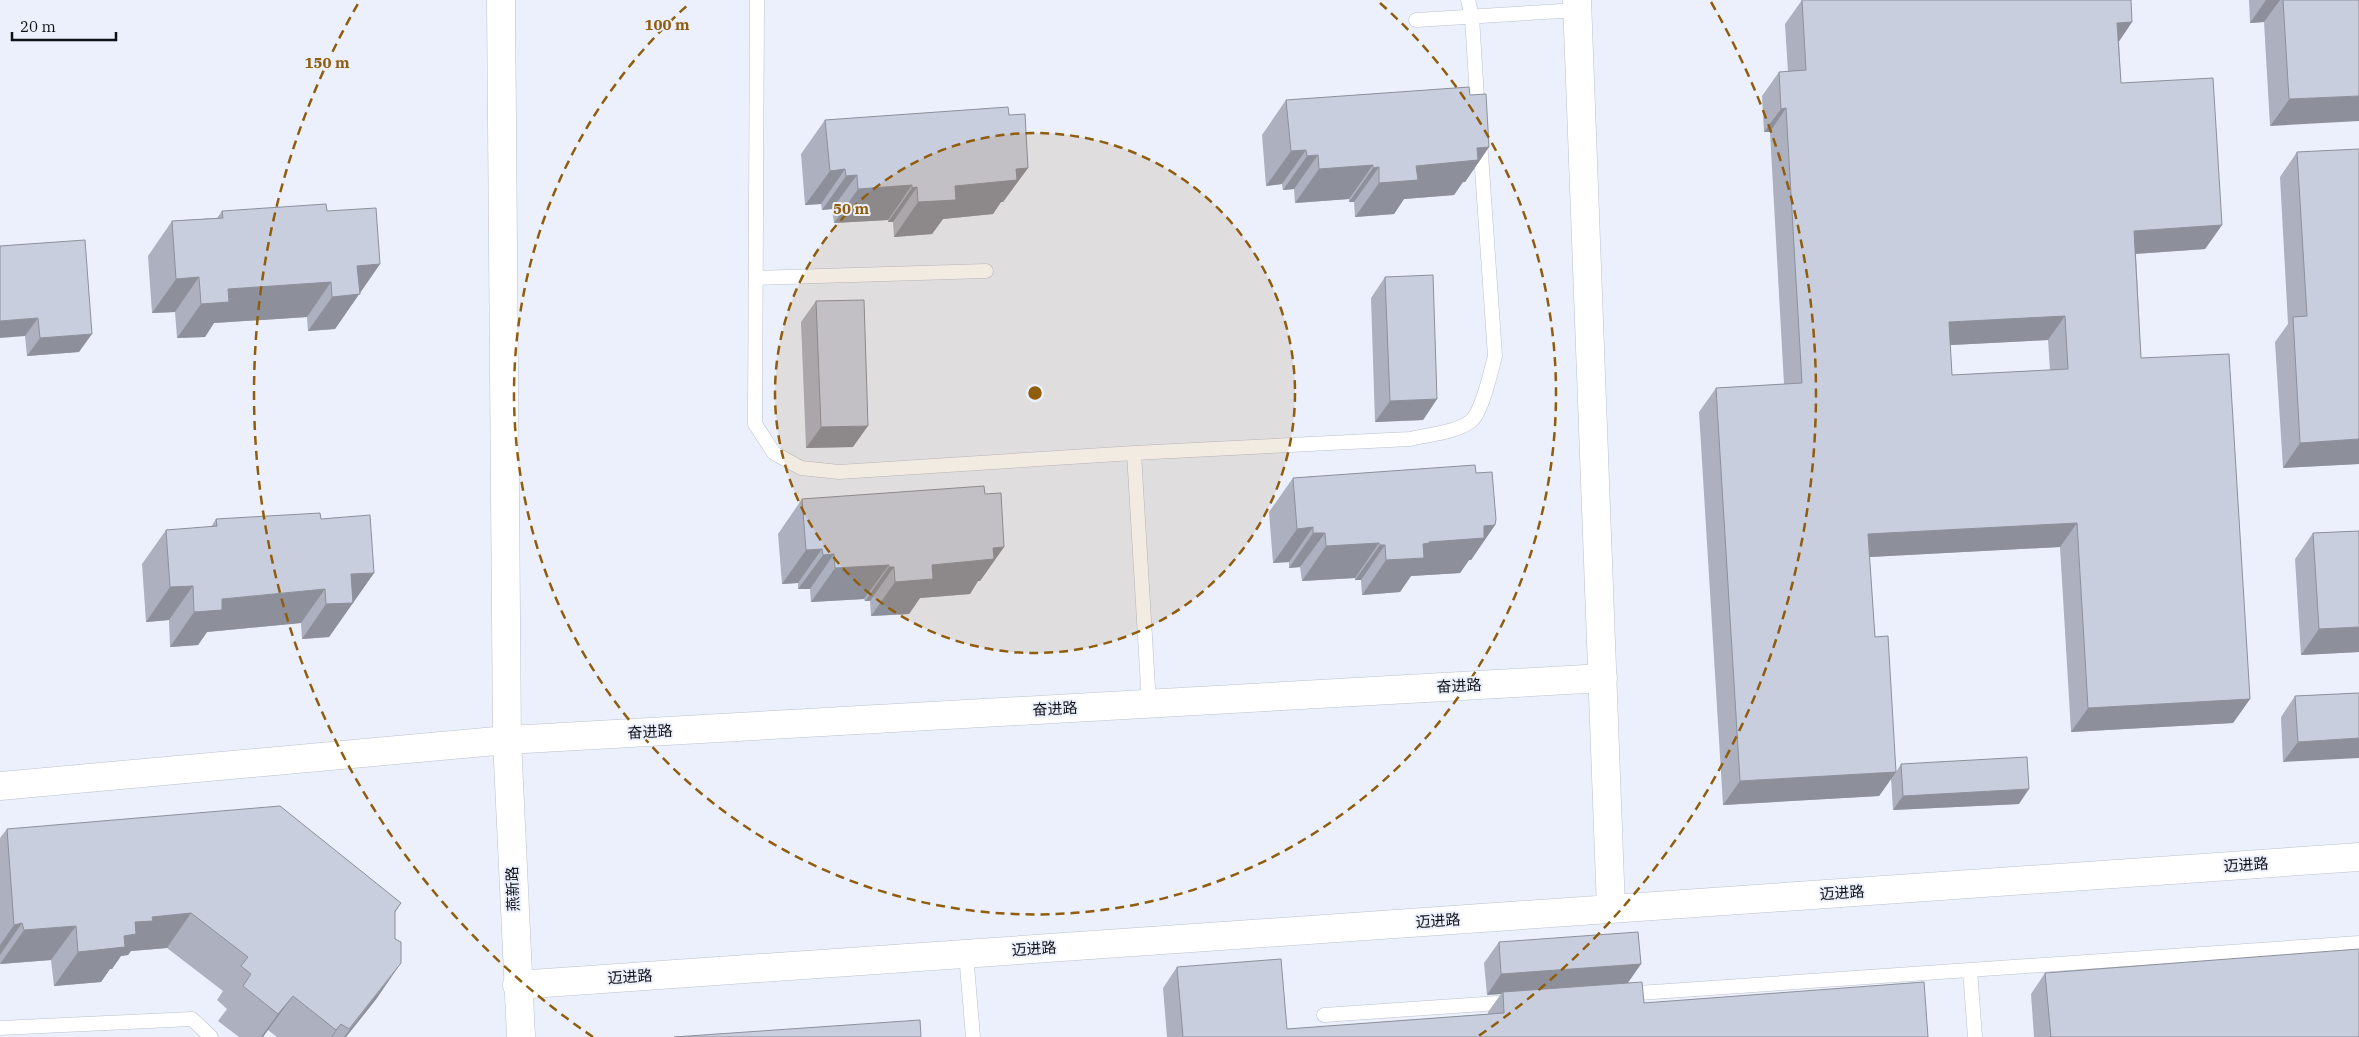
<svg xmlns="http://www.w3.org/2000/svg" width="2359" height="1037" viewBox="0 0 2359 1037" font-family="'IBM Plex Serif','Noto Sans SC',serif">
	<rect width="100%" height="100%" fill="#ebf0fc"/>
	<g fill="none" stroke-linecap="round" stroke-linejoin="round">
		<defs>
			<path id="service" d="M757,0L755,424L774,453L801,468L839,472L1134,453L1410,439C1426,435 1461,432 1473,419C1483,408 1491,371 1495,356L1480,140
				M1468,0L1472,17L1478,114
				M1416,20L1578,10
				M756,278L986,271
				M1134,453L1149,704
				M966,954L973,1037
				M1970,970L1975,1037
				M1624,994L2359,943
				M1324,1015L1513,1002
				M0,1028L192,1019L211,1037"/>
			<path id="tertiary" d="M501,0L507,740L521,1037
				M1577,0L1611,909
				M0,786L507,740L1603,678
				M517,985L2359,857"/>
		</defs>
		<!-- service casing -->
		<use href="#service" stroke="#bbc0cf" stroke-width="15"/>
		<!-- tertiary casing -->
		<use href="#tertiary" stroke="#bbc0cf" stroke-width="29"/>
		<!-- service -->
		<use href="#service" stroke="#fff" stroke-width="14"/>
		<!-- tertiary -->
		<use href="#tertiary" stroke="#fff" stroke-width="28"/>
	</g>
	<!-- wall -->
	<path fill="#adb1bf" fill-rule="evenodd" d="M1802,0L2132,22L2119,41L2121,83L2222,225L2205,249L2136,254L2141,358L2250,699L2233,723L2071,732L2060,547L1869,557L1875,637L1896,772L1901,764L2019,804L1893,810L1891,779L1879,796L1723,805L1699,412L1716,388L1784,384L1770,132H1764L1762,96L1779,72H1788L1785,24ZM2048,340L2050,370L1952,375L1950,345Z
		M2249,0H2359L2270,126L2264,22L2250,23Z
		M1470,95L1489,147L1465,182H1463L1454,195L1404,199L1394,214L1355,217L1354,202H1349V199L1295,203L1294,189L1283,190L1282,184L1266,186L1262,135L1286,100Z
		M1009,115L1028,168L1003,202H1001L993,214L943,219L932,234L894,237L893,222H888V220L834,223L832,209L822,210L821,204L805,205L801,154L825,120Z
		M2297,152L2359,464L2283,468L2275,342L2288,324L2280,177Z
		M222,211H327L380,264L335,329L308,331L307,317L214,323L205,337L177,338L175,312L152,313L148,256L172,221L217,218Z
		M0,246L79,352L27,356L25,336Z
		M1385,277L1437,399L1423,420L1375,422L1371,298Z
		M816,301L853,447L806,448L801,322Z
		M1476,473L1495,525L1471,560H1469L1460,573L1411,576L1400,592L1362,595L1361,580H1355V578L1302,581L1300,567L1289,568V562L1273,563L1269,512L1293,478Z
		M985,494L1004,547L980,581H978L970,594L920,598L909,614L871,616L870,601H865L864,599L811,602L810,589H798V583L782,584L778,534L802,499Z
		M216,519H321L374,573L329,637L302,639L301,623L207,632L198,645L170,647L169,620L146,622L142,564L166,530L211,527Z
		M2359,531V652L2301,655L2295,559L2313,533Z
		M2359,693L2283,762L2281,717L2295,696Z
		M7,829L401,903L395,913L377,998L346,1037H277L268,1030L263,1037H239L218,1021L227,1009L217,1000L223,991L167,948L131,951L128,955L121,956L112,969H110L101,982L54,986L51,960L0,964V838Z
		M1499,942L1641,964L1628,983L1644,1003L1928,1037H1167L1163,988L1177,967L1287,1029L1488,1014V1012L1501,994L1487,995L1484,963Z
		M2045,973L2359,1037H2034L2031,994Z"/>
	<!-- shaded-wall -->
	<path fill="#8d909b" d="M2266,0H2280L2264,22L2250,23Z
		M2132,22L2116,46L2117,23Z
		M2359,96V121L2270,126L2289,99Z
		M1786,108L1770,132H1764L1781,109Z
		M1489,147L1465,182H1463L1454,195L1404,199L1394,214L1355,217L1379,183L1416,166L1477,148Z
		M1306,150L1282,184L1266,186L1291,151Z
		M1318,155L1294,189L1283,190L1307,156Z
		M1373,165L1349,199L1295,203L1319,169Z
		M1379,167L1354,202H1349L1373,168Z
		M1028,168L1003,202H1001L993,214L943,219L932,234L894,237L918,202L955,186L1016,169Z
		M845,169L821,204L805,205L830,171Z
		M857,175L832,209L822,210L846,176Z
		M912,185L888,220L834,223L858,189Z
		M917,187L893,222H888L912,188Z
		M2222,225L2205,249L2118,255L2134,231Z
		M380,264L335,329L308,331L332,297L357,266Z
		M199,277L175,312L152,313L176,279Z
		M331,282L307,317L214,323L205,337L177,338L201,304L228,289Z
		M2065,316L2048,340L1932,346L1949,322Z
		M38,318L25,336L0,338V321Z
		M92,334L79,352L27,356L40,338Z
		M1437,399L1423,420L1375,422L1390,401Z
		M868,426L853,447L806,448L821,427Z
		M2359,439V464L2283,468L2300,443Z
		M2077,523L2060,547L1851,558L1868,534Z
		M1495,525L1471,560H1469L1460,573L1411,576L1400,592L1362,595L1386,560L1429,542L1484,526Z
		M1313,527L1289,562L1273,563L1297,529Z
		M1313,533H1325L1300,567L1289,568Z
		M1379,543L1355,578L1302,581L1326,546Z
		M1380,545H1385L1361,580H1355Z
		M1004,547L980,581H978L970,594L920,598L909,614L871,616L895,582L932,565L993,548Z
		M822,549L798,583L782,584L806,550Z
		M834,554L810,589H798L823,555Z
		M889,565L864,599L811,602L835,568Z
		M889,567H894L870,601H865Z
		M374,573L329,637L302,639L326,604L351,574Z
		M193,586L169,620L146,622L170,587Z
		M325,589L301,623L207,632L198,645L170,647L194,612L222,599Z
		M2359,627V652L2301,655L2319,629Z
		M2250,699L2233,723L2071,732L2088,708Z
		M2359,738V758L2283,762L2298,742Z
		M1896,772L1879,796L1723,805L1740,781Z
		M2029,789L2019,804L1893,810L1903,796Z
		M191,913L167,948L131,951L128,955L121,956L112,969H110L101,982L54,986L78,952L124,936L135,922L152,917Z
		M22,923L0,955V945L14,925Z
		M76,926L51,960L0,964L24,930Z
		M401,963L377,998L346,1037H344Z
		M1641,964L1626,985L1503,992L1501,994L1487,995L1501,974Z
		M293,996L268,1030L263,1037H261L278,1014Z
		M341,1024L332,1037H331L336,1030Z"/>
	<!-- building -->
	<path fill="#c9cede" stroke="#8d909b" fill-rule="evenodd" d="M1802,0H2131L2132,22L2117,23L2121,83L2213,78L2222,225L2134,231L2141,358L2229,354L2250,699L2088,708L2077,523L1868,534L1875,637L1888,636L1896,772L1740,781L1716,388L1802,383L1786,108L1781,109L1779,72L1806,70ZM2065,316L2068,369L1952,375L1949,322Z
		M2283,0H2359V96L2289,99Z
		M1469,87L1470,95L1486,94L1489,147L1477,148L1478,160L1416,166L1418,180L1379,183V167L1373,168V165L1319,169L1318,155L1307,156L1306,150L1291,151L1286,100Z
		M1008,107L1009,115L1025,114L1028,168L1016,169L1017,180L955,186L956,200L918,202L917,187L912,188V185L858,189L857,175L846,176L845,169L830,171L825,120Z
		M2359,149V439L2300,443L2293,317L2307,316L2297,152Z
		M326,204L327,211L376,208L380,264L357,266L360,294L332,297L331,282L228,289L229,302L201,304L199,277L176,279L172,221L223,218L222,211Z
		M85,240L92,334L40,338L38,318L0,321V246Z
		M1433,275L1437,399L1390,401L1385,277Z
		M864,300L868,426L821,427L816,301Z
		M1475,465L1476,473L1492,472L1496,519L1495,525L1484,526V538L1429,542V543L1423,544L1424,558L1386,560L1385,545H1380L1379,543L1326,546L1325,533H1313V527L1297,529L1293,478Z
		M984,486L985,494L1001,493L1004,547L993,548L994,559L932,565L933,579L895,582L894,567H889V565L835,568L834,554L823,555L822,549L806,550L802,499Z
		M320,513L321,519L370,515L374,573L351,574L353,603L326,604L325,589L222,599V610L194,612L193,586L170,587L166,530L217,526L216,519Z
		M2359,531V627L2319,629L2313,533Z
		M2359,693V738L2298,742L2295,696Z
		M2027,757L2029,789L1903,796L1901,764Z
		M280,806L401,903L395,911V939L401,942V963L349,1029L341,1024L336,1030L293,996L278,1014L243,986L251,974L241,966L248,957L191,913L152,917L153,921L135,922L136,934L124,936L125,947L78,952L76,926L24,930L22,923L14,925L7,829Z
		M1638,932L1641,964L1501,974L1499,942Z
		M2359,949V1037H2051L2045,973Z
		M1281,959L1287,1029L1504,1013L1503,992L1642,982L1644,1003L1924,982L1928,1037H1183L1177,967Z
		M920,1020L921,1037H674Z"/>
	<!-- distance rings -->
	<circle cx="1035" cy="393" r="260" fill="#905d0d" fill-opacity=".12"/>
	<g fill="none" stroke="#905d0d" stroke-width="2.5" stroke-dasharray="9 6">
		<circle cx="1035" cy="393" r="260"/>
		<path d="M1380 3A521 521 0 1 1 690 3"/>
		<path d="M593 1037A781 781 0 0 1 359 2M1711 2A781 781 0 0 1 1477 1037"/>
	</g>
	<g text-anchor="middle" stroke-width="4" stroke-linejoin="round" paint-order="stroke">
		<!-- street labels -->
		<g font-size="15" fill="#101116" stroke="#ebf0fc">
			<text transform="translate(1459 686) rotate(-3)" y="5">奋进路</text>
			<text transform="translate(1055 709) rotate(-3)" y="5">奋进路</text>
			<text transform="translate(650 732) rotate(-3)" y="5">奋进路</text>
			<text transform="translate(2246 865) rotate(-4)" y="5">迈进路</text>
			<text transform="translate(513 889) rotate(-92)" y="5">燕新路</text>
			<text transform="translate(1842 893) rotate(-4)" y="5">迈进路</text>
			<text transform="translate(1438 921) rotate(-4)" y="5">迈进路</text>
			<text transform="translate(1034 949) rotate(-4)" y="5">迈进路</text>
			<text transform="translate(630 977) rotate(-4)" y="5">迈进路</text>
		</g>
	</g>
	<circle cx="1035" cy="393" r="8" fill="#905d0d" stroke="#ebf0fc" stroke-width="2.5"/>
	<g font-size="15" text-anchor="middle" font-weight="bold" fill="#905d0d" stroke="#ebf0fc" stroke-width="4" stroke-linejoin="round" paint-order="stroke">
		<text x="667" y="30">100 m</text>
		<text x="327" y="68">150 m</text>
		<text x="851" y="214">50 m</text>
	</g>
	<!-- scale -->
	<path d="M12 32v8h104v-8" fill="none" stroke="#101116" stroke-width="2.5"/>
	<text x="20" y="32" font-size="15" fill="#101116" stroke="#ebf0fc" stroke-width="4" paint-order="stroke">20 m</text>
</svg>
